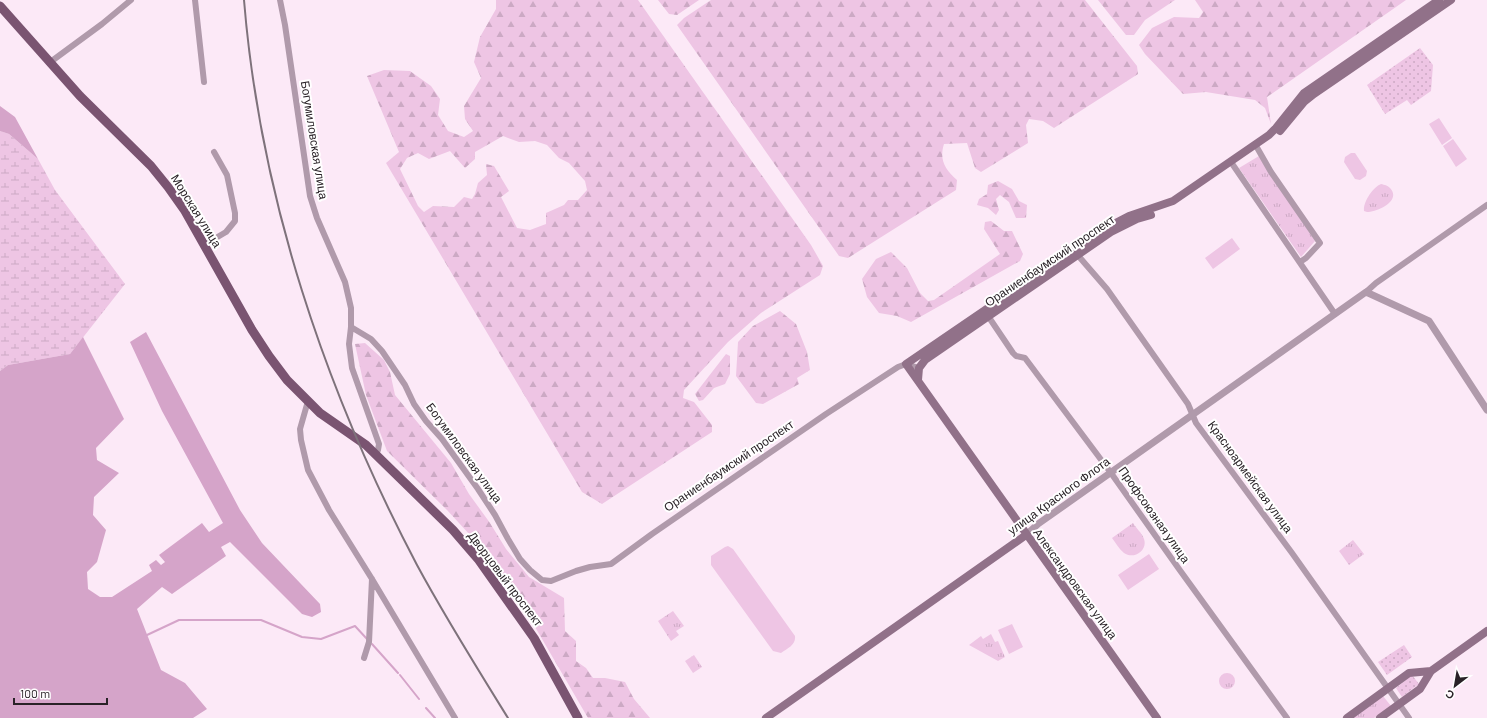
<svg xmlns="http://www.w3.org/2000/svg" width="1487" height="718" viewBox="0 0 1487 718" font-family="Barlow,sans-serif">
	<defs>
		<pattern id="grass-dots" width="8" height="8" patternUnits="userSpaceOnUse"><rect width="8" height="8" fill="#eec5e4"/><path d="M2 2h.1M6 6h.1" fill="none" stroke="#cca9c4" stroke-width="1.8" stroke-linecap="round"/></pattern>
		<pattern id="forest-firs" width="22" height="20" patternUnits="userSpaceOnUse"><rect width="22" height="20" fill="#eec5e4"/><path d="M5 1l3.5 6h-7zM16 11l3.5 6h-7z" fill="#cca9c4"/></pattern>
		<pattern id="wetland-marsh" width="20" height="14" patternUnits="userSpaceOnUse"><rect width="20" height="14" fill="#eec5e4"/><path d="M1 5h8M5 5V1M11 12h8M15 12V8" fill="none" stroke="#cca9c4"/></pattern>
		<pattern id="park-tufts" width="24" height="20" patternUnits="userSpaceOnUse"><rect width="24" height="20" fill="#eec5e4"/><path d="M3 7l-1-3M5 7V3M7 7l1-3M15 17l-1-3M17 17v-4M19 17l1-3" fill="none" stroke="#cca9c4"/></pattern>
	</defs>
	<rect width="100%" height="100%" fill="#fce9f7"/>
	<!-- grass -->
	<path fill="url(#grass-dots)" d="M1420,48L1433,65L1431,91L1411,105L1407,100L1385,114L1367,85Z
		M1404,645L1412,657L1387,675L1378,662Z
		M1412,675L1419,684L1402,697L1396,688Z"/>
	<!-- forest -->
	<path fill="url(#forest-firs)" fill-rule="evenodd" d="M496,0H638L811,245L823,266L820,275L761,313L728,342L684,390L683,398L694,402L712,425V432L602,504L582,492L386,163L399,152L367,76L384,70L410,71L431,86L440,99L438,115L448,131L464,137L473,131L465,119L464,106L481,78L474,62L480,37L496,9ZM503,136L519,142L535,141L547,145L559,158L569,163L585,181L587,190L578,200H568L564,205L546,213V224L530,230L517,228L501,197L509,191L494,166L486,164L487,175L478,183L475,194L472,199L464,197L454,207L433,206L424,212L418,206L400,169L407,158L418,153L429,159L450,151L465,168L475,159V152Z
		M658,0H699L677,15L669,14Z
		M711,0H1085L1137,66L1138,74L1054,128L1043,121L1029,119L1026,125L1028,143L981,172L975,168L967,143L944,144C939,160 945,169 957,180L956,190L848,258L839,256L677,25L684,18Z
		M1098,0H1175L1145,20L1134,35H1126Z
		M1195,0H1406L1267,97L1271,124L1265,108L1255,100L1206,92L1183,94L1145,54L1139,45L1152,28L1174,17L1199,18L1203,12Z
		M998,181L1012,189L1019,201L1027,205L1026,218H1016L1009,202L1000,195L996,199L999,210L996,215L988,208L977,205L979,199L987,194L988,185Z
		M991,221L1004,231H1012L1023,254L1020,261L911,322L897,316L879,313L867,297L862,279L876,259L891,252L907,268L920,293L928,301L934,300L1000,254L984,229L985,222Z
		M780,311L796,324L807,352L810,370L797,378L799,384L763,404L756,403L736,376L738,342L753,326Z
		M365,343L384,360L390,372L395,395L451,463L469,494L490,523L506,549L529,577L564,598L565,631L576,641V661L586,668L593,678H605L625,682L634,699L650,718H588L531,620L494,561L447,510L387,451L366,395L355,344Z
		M726,354L730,356V374L725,384L714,388L703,400L699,401L695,394Z"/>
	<!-- wetland -->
	<path fill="url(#wetland-marsh)" d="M0,131L9,134L38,159L55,190L125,284L70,354L8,365L0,371Z"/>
	<!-- park -->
	<path fill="url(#park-tufts)" d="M1259,156L1315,241L1301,257L1239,168Z
		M1381,184C1385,185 1387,185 1390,188C1402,201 1377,212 1367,212L1364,211C1363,202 1373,187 1381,184Z
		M1133,523C1136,528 1142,533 1144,539C1148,550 1134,560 1124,553C1119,549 1116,543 1112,538Z
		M1353,540L1364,554L1349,565L1339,551Z
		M673,611L684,626L676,631L679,635L671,641L658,621Z
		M991,634L995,642L998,641L1005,657L998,661L969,645L981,636L983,639Z
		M694,655L702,667L693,673L685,661Z
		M1219 681a8 8 0 1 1 16 0a8 8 0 1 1-16 0Z
		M1383,696L1391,706L1374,718H1353Z"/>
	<!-- pitch -->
	<path fill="#eec5e4" d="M1439,118L1452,138L1442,145L1429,124Z
		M1453,139L1467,159L1456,167L1443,146Z
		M1351,153H1355L1367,171L1366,176L1360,180L1355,179L1344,162L1345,157Z
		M1232,238L1240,249L1213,269L1205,258Z
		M728,546L733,549L795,636C796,645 788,648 781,653L773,651L711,565V556L725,547Z
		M1149,554L1159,569L1128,590L1118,575Z
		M1012,624L1023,647L1009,654L998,630Z"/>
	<!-- water -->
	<path fill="#d5a4c9" d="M0,106L15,117L38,159L9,134L0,131Z
		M146,332L240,510L262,543L320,604L321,612L312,617L302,614L230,542L221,547L226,556L172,594L162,587L137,609L161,670L185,683L207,709L193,718H0V371L8,365L70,354L83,337L124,419L96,448L97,460L119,473L94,497L93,515L106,530L97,562L87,572L88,589L100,597H112L152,571L149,565L156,560L161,565L165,562L159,555L202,523L209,532L223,523L162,411L130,342Z"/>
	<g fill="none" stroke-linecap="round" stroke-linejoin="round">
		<!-- stream -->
		<path stroke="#d5a4c9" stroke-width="2" d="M147,635L179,620H261L302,637L321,639L355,626L367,639
			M372,644L398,673
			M400,675L419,699
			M426,708L435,718"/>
		<!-- minor -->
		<path stroke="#b09aab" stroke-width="6" d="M195,0L204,82
			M280,0L285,25L310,196L317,218L345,282L351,308V327L349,344L352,368L379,444L378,450L376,455
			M49,63L102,24L131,0
			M1255,144L1271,172L1320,243L1306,258L1300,262
			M1233,165L1335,314
			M204,245L226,232L235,221V213L227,175L214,152
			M1075,252L1107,289L1188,404L1196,423L1292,553L1409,718
			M1366,292L1376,283L1487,205
			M986,313L1013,353L1016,356L1025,358L1111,473L1179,569L1287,718
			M351,327L371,339L382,351L405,385L414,404L426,421L442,439L478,489L495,515L508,539L520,559L530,570L542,580L551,581L576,571L590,567L611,564L652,534L826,414L898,367L906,364L919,368
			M308,401L300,429L301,440L308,470L329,510L372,579L455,718
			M364,658L369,642L372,579"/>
		<!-- tertiary -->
		<path stroke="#b09aab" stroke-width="7" d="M1026,535L1038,524L1366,292L1429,321L1487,410"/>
		<!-- secondary -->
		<path stroke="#917189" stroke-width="8" d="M1280,131L1304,102L1314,94L1451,0
			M918,380L919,368L925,360L1111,232L1137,219L1151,215
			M766,718L1026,535
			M1157,718L906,364L1104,229L1129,216L1173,201L1269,135L1276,128L1304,93L1439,0
			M1347,718L1409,673L1431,671
			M1380,718L1420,689L1431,671L1487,631"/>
		<!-- primary -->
		<path stroke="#7a5471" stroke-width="9" d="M0,6L80,96L151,166L168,187L185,211L252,330L269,356L287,380L320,413L366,445L453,530L478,559L534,638L578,718"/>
		<!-- rail -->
		<path stroke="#7e727b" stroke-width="2" d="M244,0C260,197 325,390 417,565C445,617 477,668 508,718"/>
	</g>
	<g text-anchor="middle" stroke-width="4" stroke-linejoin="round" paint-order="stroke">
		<!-- street labels -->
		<g font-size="12" fill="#292227" stroke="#fff">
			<text transform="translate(314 140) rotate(81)" y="4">Богумиловская улица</text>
			<text transform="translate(196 211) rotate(58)" y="4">Морская улица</text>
			<text transform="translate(1050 261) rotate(-34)" y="4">Ораниенбаумский проспект</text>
			<text transform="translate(464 453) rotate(54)" y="4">Богумиловская улица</text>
			<text transform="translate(729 466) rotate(-34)" y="4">Ораниенбаумский проспект</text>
			<text transform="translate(1250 477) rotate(54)" y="4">Красноармейская улица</text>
			<text transform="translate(1059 496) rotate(-36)" y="4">улица Красного Флота</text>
			<text transform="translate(1154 515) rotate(55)" y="4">Профсоюзная улица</text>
			<text transform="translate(505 579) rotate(53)" y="4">Дворцовый проспект</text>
			<text transform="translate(1075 584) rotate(54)" y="4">Александровская улица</text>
		</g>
	</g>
	<!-- north arrow -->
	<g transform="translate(1455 686) rotate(211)" stroke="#ffffff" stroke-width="3" paint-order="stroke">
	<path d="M0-3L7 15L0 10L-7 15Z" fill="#292227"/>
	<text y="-6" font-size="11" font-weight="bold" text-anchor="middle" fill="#292227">С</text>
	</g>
	<!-- scale -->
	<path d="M14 698v6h93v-6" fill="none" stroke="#292227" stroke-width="2"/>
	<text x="20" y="698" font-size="12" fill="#292227" stroke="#ffffff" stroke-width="3" paint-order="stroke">100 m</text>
</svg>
